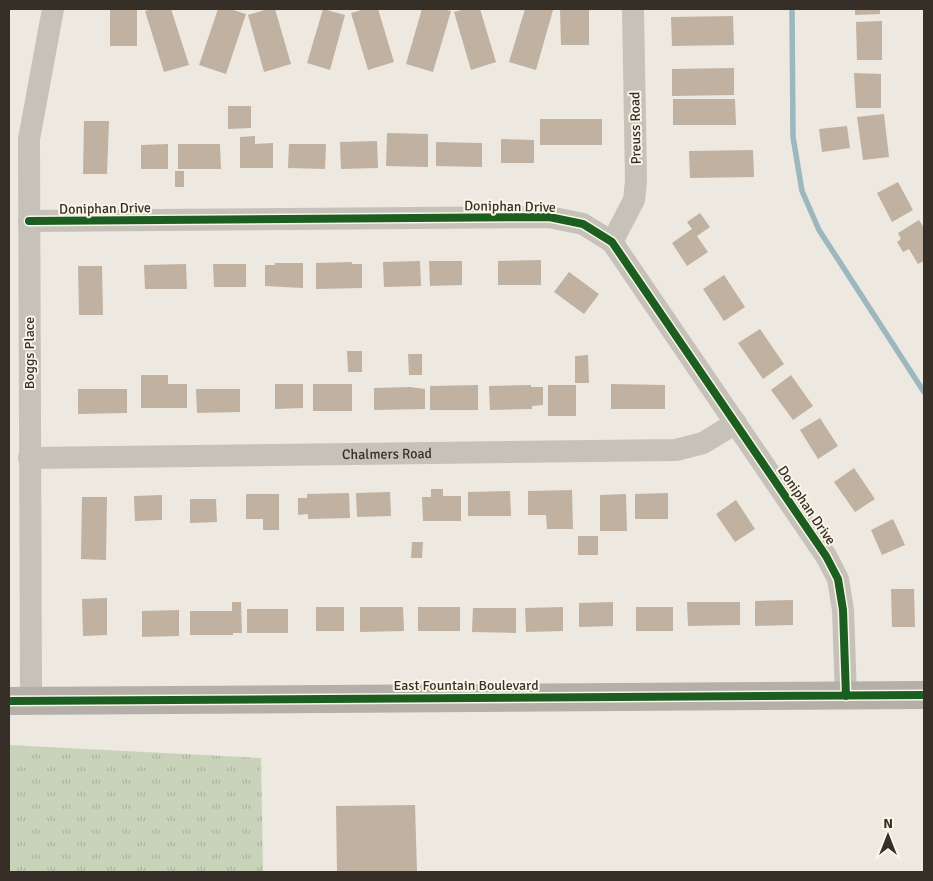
<svg xmlns="http://www.w3.org/2000/svg" width="933" height="881" viewBox="0 0 933 881" font-family="Signika,sans-serif">
	<defs>
		<pattern id="grass-tufts" width="24" height="20" patternUnits="userSpaceOnUse" patternTransform="scale(1.25)"><rect width="24" height="20" fill="#c9d3ba"/><path d="M3 7l-1-3M5 7V3M7 7l1-3M15 17l-1-3M17 17v-4M19 17l1-3" fill="none" stroke="#adb5a0"/></pattern>
	</defs>
	<rect width="100%" height="100%" fill="#ede9e0"/>
	<!-- grass -->
	<path fill="url(#grass-tufts)" d="M9,745L261,758L263,872H9Z"/>
	<g fill="none" stroke-linecap="round" stroke-linejoin="round">
		<!-- stream -->
		<path stroke="#9cb7be" stroke-width="5.5" d="M792,9L793,137L802,191L819,230L924,392"/>
	</g>
	<!-- building -->
	<path fill="#c0b1a1" d="M110,9H137V46H110Z
		M153,9H171L189,65L164,72L145,11Z
		M218,9H230L246,14L226,74L199,65Z
		M268,9H275L291,64L264,72L248,15Z
		M323,9L345,15L330,70L307,63Z
		M365,9H378L394,62L368,70L351,13Z
		M422,9H442L451,11L433,72L406,64Z
		M465,9H480L496,62L471,70L454,12Z
		M525,9L553,10L536,70L509,62Z
		M560,9H589V45H561Z
		M855,9H880V14L855,15Z
		M733,16L734,45L672,46L671,17Z
		M882,21V60H857L856,22Z
		M734,68V95L672,96V69Z
		M854,73L881,74V108H856Z
		M673,99H735L736,125H673Z
		M228,106H251V128L228,129Z
		M884,114L889,157L863,160L857,117Z
		M540,119H602V145H540Z
		M84,121H109L107,174H83Z
		M847,126L850,148L822,152L819,129Z
		M387,133L428,134V167L386,166Z
		M255,136V144L273,143V168H240V137Z
		M501,139L534,140V163H501Z
		M377,141L378,168L341,169L340,142Z
		M436,142L482,143V167L436,166Z
		M168,144V169H141V145Z
		M178,144H220L221,169H178Z
		M289,144H326L325,169L288,168Z
		M753,150L754,177L690,178L689,151Z
		M175,171H184V187H175Z
		M898,182L913,210L892,222L877,193Z
		M700,213L710,227L697,236L708,252L687,266L672,243L692,229L687,222Z
		M919,220L924,228V261L918,264L909,249L903,252L897,242L901,239L898,233Z
		M541,260V285H498V261Z
		M420,261L421,286L384,287L383,262Z
		M429,261H462V285L430,286Z
		M352,262V264H362V288L316,289V263Z
		M275,263H303V288L265,286V265H275Z
		M186,264L187,289H145L144,265Z
		M213,264H246V287H214Z
		M78,266H102L103,315H79Z
		M569,272L599,294L584,314L554,292Z
		M724,275L745,307L724,321L703,289Z
		M760,329L784,364L763,379L738,343Z
		M347,351H362V372H348Z
		M408,354H422V375H409Z
		M588,355L589,383H575V356Z
		M141,375H168V384H187V408H141Z
		M791,375L813,406L793,420L771,390Z
		M275,384H303V408L275,409Z
		M313,384H352V411H313Z
		M611,384L665,385V409H611Z
		M478,385V410H430V386Z
		M531,385V387H543V405L532,406V409L490,410L489,386Z
		M548,385H576V416H548Z
		M410,387L425,389V409L374,410V388Z
		M78,389H127V413L78,414Z
		M196,389H240V412L197,413Z
		M820,418L838,446L818,459L800,430Z
		M854,468L875,499L855,512L834,482Z
		M431,489H443V496H461V521H423L422,497H431Z
		M572,490L573,529H547L546,515H528V491Z
		M510,491L511,516H468V492Z
		M390,492L391,516L357,517L356,493Z
		M349,493L350,518L308,519V514L298,515V498H307V494Z
		M668,493V519H635V494Z
		M246,494H279V530H263V519H246Z
		M626,494L627,531H600V495Z
		M162,495V520L135,521L134,496Z
		M82,497H107L106,560L81,559Z
		M190,499H216L217,522L190,523Z
		M736,500L755,529L735,542L716,514Z
		M893,519L905,545L882,555L871,530Z
		M578,536H598V555H578Z
		M412,542H423L422,558H411Z
		M891,589H914L915,627H892Z
		M107,598V635L83,636L82,599Z
		M793,600V625L755,626V601Z
		M232,602H241L242,633H233V635H190V611H232Z
		M613,602V626L579,627V603Z
		M687,602H740V625L688,626Z
		M316,607H344V631H316Z
		M360,607H403L404,631L360,632Z
		M418,607H460V631H418Z
		M563,607V631L526,632L525,608Z
		M636,607H673V631H636Z
		M473,608H516V633L472,632Z
		M247,609H288V633H247Z
		M179,610V636L142,637V611Z
		M415,805L417,872H337L336,806Z"/>
	<g fill="none" stroke-linecap="round" stroke-linejoin="round">
		<!-- minor -->
		<g stroke="#c6c1b9" stroke-width="22">
			<path d="M29,221L549,217L583,224L612,242L826,556L838,579L843,610L846,696"/>
			<path d="M612,242L634,200L636,181L633,9"/>
			<path id="s1" d="M29,458L676,450L703,443L736,423"/>
			<path d="M31,700L29,139L53,9"/>
		</g>
		<!-- primary -->
		<path stroke="#b4afa8" stroke-width="28" d="M9,701L924,695"/>
		<defs>
			<path id="cycleway" d="M29,221L549,217L583,224L612,242L826,556L838,579L843,610L846,696
				M9,701L924,695"/>
		</defs>
		<!-- cycleway casing -->
		<use href="#cycleway" stroke="#f9f5e7" stroke-width="11"/>
		<!-- cycleway -->
		<use href="#cycleway" stroke="#1b5e20" stroke-width="8"/>
	</g>
	<g text-anchor="middle" stroke-width="4" stroke-linejoin="round" paint-order="stroke">
		<!-- street labels -->
		<g font-size="14" fill="#362f27" stroke="#f9f5e7">
			<text transform="translate(635 128) rotate(-91)" y="5">Preuss Road</text>
			<text transform="translate(510 206) rotate(1)" y="5">Doniphan Drive</text>
			<text transform="translate(105 208) rotate(-1)" y="5">Doniphan Drive</text>
			<text transform="translate(29 353) rotate(-90)" y="5">Boggs Place</text>
			<text dy="5" stroke="none"><textPath href="#s1" startOffset="358">Chalmers Road</textPath></text>
			<text transform="translate(807 505) rotate(56)" y="5">Doniphan Drive</text>
			<text x="466" y="690">East Fountain Boulevard</text>
		</g>
	</g>
	<!-- border -->
	<rect width="933" height="881" fill="none" stroke="#362f27" stroke-width="20"/>
	<!-- north arrow -->
	<g transform="translate(888 836)" stroke="#f9f5e7" stroke-width="4" paint-order="stroke">
	<path d="M0-4L9 19L0 12L-9 19Z" fill="#362f27"/>
	<text y="-8" font-size="14" font-weight="bold" text-anchor="middle" fill="#362f27">N</text>
	</g>
</svg>
